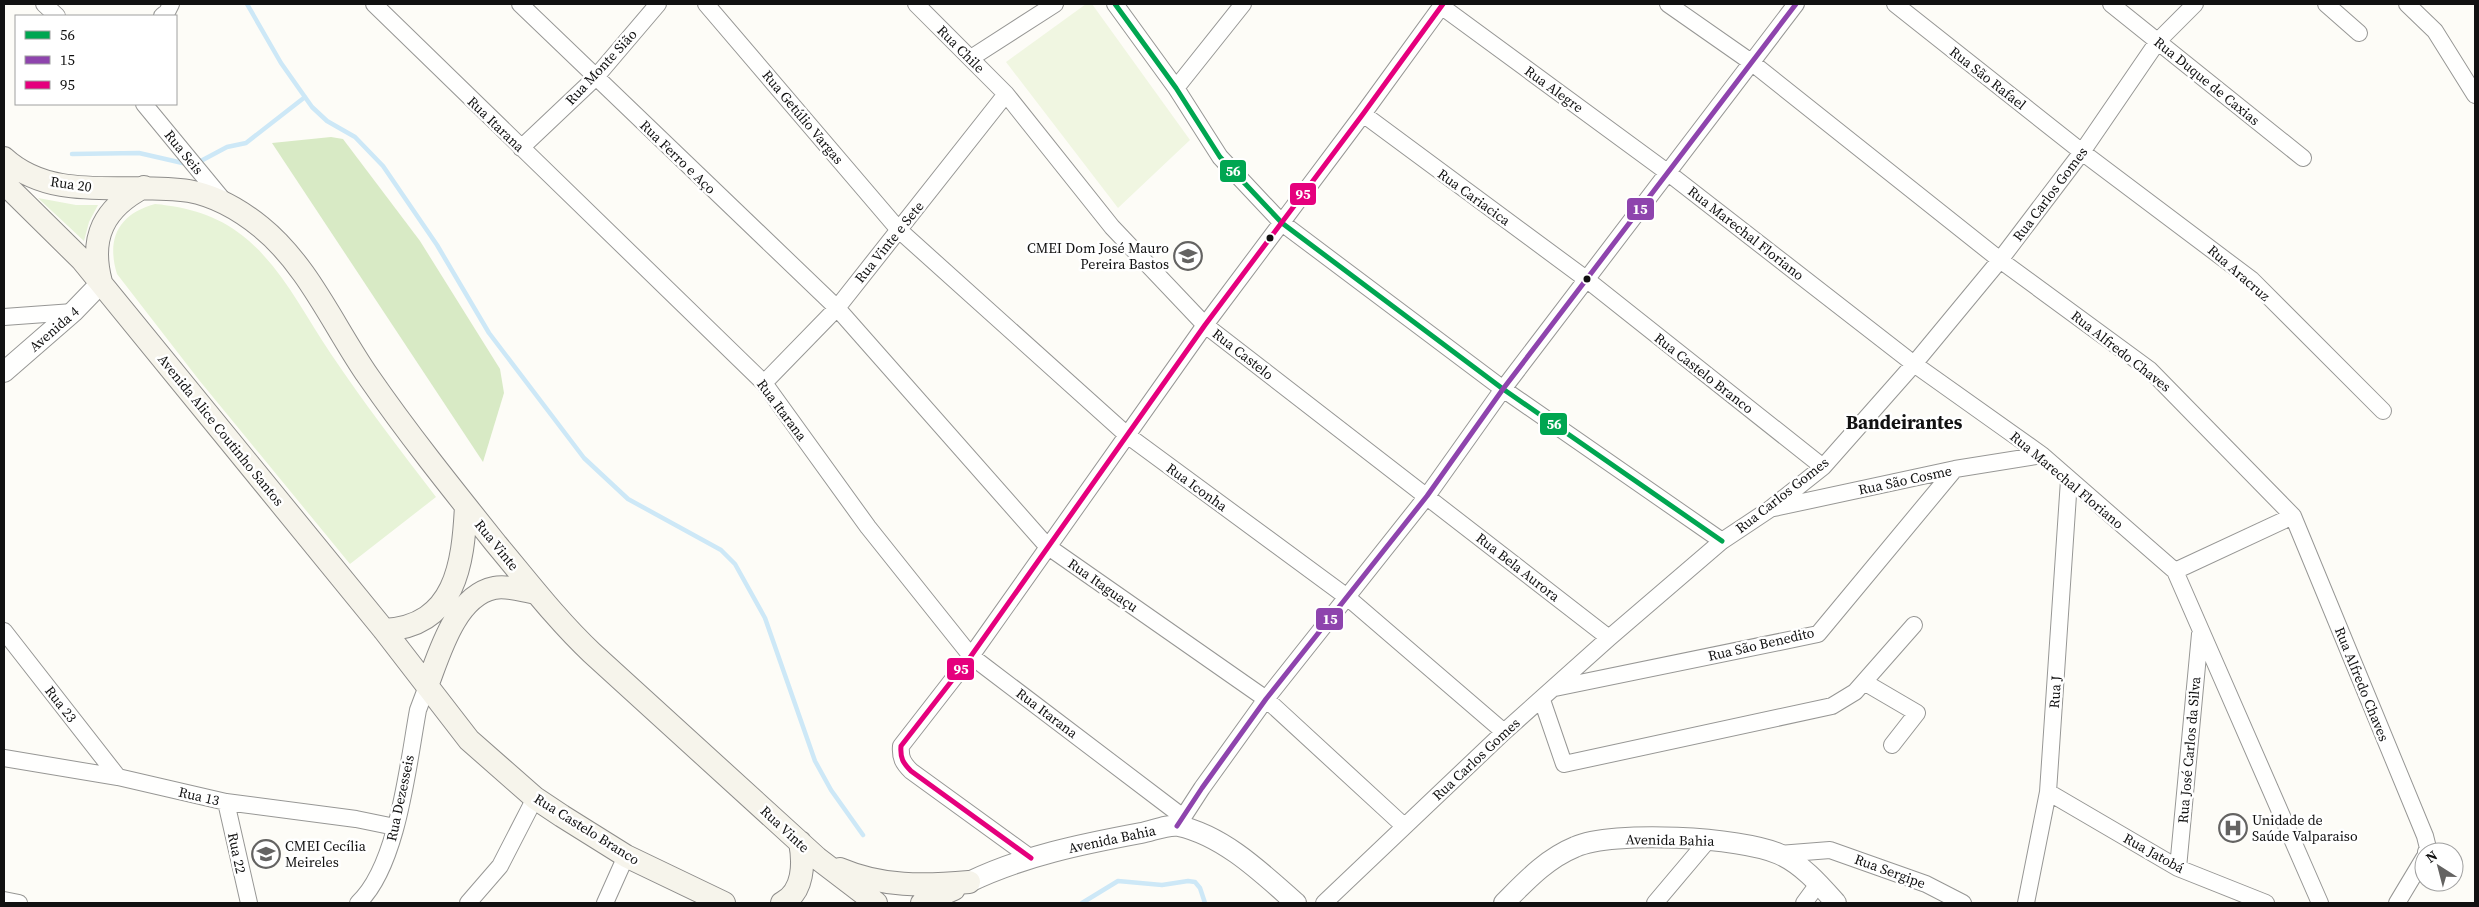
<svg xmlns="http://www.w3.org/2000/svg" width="2479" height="907" viewBox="0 0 2479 907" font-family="'Source Serif 4',serif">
	<rect width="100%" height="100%" fill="#fdfcf7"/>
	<!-- green -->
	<path fill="#e7f3d7" d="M38,198L76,205H98L89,222L84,241Z
		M155,204C187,207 217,215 243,236C281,266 304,314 331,354C364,403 400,450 436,497L350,564L199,380L117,274C106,238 119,214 155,204Z"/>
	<!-- forest -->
	<path fill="#d8eac5" d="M331,137L343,139L420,241L500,369L504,393L483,462L272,143Z"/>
	<!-- pitch -->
	<path fill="#f0f6e1" d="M1086,4H1092L1190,140L1118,208L1006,62Z"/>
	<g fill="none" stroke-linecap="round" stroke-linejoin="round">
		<!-- stream -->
		<path stroke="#cde8f7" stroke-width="4.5" d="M247,4L281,63L312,107L327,121L355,137L383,166L437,245L489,333L584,458L628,499L721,550L735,564L765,618L815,761L831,790L863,835
			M72,154L139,153L187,164
			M197,163L227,147L246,143L305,97
			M1082,903L1118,881L1162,885L1188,881L1195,882L1200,888L1205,903"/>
		<defs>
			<path id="minor" d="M44,4L57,16
				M374,4L764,383L868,527L971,656L1183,817
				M520,4L837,308L1047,546L1266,699L1404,826
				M706,4L899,230L1127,435L1347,597L1504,732
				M916,4L1006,94L1112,227L1205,325L1609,638
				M1115,4L1176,88L1220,157L1282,223L1503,389L1722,541
				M1668,4L1751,62L2000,260L2150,370L2293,516L2425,836L2428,848L2426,852
				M1895,4L2082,152L2252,280L2383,411
				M2111,4L2303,158
				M2326,4L2359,33
				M2407,4L2435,31L2475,95
				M1441,6L1667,172L1914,364L2042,455L2175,571L2320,903
				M162,16L167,12L171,4
				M971,58L1055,4
				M1176,88L1243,4
				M144,104L224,201
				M1363,114L1586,279L1823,467
				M521,148L595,78L658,4
				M4,317L73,312
				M764,383L837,308L1006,94
				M1774,508L1955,469L2042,455
				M2175,571L2293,516
				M4,631L118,777
				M1864,682L1917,713L1892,745
				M1555,688L1818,634L1955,469
				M1542,700L1564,764L1832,706L1855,692L1914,625
				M4,758L118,777L226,802L356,819L395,827
				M2048,792L2178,868L2266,903
				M226,802L249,903
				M1178,825L1202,788L1266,699L1427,496L1503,389L1796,4
				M1779,854L1830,850L1926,884L1963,903
				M1031,858L911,771C903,763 900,758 901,746L971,656L1205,325L1363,114L1443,4
				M2178,868L2200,634
				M4,900L19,903
				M358,903C398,866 408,764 418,710L427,686
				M468,903L500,866L535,798
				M605,903L626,856
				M1324,903L1504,732L1609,638L1722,541L1770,509L1823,467L1914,364L2000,260L2082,152L2158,41L2195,4
				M1655,903L1709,839
				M1804,903L1818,884
				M2026,903L2048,792L2069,480
				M2397,903L2424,858"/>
			<path id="tertiary" d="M4,372L73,312L101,283
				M969,882C1023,856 1082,844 1141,833C1152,831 1168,824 1179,826C1224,836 1262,873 1296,903
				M1504,903C1526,881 1546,859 1575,847C1613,830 1741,837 1779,854C1802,864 1820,885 1836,903"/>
			<path id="secondary" d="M4,158C54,204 128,181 189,191C216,196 240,210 261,227C308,265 334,327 368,376C408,434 453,490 497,545C528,582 557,620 592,653L817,858L876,903
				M4,183L82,260L384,630L469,740L535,798L562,816L626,856L724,903
				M101,282C89,237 104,208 144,187
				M384,630C456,626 463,564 466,506
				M427,686C439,655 455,596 494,588C507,585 523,591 536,593
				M840,869C882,887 924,886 969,882
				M782,903C804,892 804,863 800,842
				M922,903L954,889"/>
		</defs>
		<!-- minor casing -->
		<use href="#minor" stroke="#979795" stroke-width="18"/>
		<!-- tertiary casing -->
		<use href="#tertiary" stroke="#979795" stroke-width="22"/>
		<!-- secondary casing -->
		<use href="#secondary" stroke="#8e8d8b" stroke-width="24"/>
		<!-- minor -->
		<use href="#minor" stroke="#fffffe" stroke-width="16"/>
		<!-- tertiary -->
		<use href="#tertiary" stroke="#fffffe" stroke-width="20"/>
		<!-- secondary -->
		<use href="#secondary" stroke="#f6f4eb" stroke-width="22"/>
		<defs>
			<path id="bus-1" d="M1115,4L1176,88L1220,157L1282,223L1503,389L1722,541"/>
			<path id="bus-2" d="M1177,826L1202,788L1266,699L1427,496L1503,389L1796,4"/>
			<path id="bus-3" d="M1031,858L911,771C903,763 900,758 901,746L971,656L1205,325L1363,114L1443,4"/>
		</defs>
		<!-- bus-1 casing -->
		<use href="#bus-1" stroke="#fff" stroke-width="9"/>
		<!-- bus-2 casing -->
		<use href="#bus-2" stroke="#fff" stroke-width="9"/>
		<!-- bus-3 casing -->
		<use href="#bus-3" stroke="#fff" stroke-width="9"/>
		<!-- bus-1 -->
		<use href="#bus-1" stroke="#00a651" stroke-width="5"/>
		<!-- bus-2 -->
		<use href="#bus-2" stroke="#8e44ad" stroke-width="5"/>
		<!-- bus-3 -->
		<use href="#bus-3" stroke="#e5007d" stroke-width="5"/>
	</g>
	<!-- icons -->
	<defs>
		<symbol id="school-ring" viewBox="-11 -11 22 22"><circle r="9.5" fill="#fff" stroke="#646362" stroke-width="1.5"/><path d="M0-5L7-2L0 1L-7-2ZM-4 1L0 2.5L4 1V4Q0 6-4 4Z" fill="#646362"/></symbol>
		<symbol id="hospital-ring" viewBox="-11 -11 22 22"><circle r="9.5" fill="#fff" stroke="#646362" stroke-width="1.5"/><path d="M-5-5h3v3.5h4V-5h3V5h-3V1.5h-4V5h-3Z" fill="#646362"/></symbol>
	</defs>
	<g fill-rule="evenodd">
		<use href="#school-ring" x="1172" y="240" width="32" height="32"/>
		<use href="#hospital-ring" x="2217" y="812" width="32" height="32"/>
		<use href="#school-ring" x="250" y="838" width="32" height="32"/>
	</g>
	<!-- markers -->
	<g fill="#111" stroke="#fff" stroke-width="2">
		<circle cx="1270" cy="238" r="4.5"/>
		<circle cx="1587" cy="279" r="4.5"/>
	</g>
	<g text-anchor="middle" stroke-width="5" stroke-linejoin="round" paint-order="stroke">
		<!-- street labels -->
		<g font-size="14" fill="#111" stroke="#fff">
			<text transform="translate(961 49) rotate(45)" y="5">Rua Chile</text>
			<text transform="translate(601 67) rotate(-47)" y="5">Rua Monte Sião</text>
			<text transform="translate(1988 78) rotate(38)" y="5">Rua São Rafael</text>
			<text transform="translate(2207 81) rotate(39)" y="5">Rua Duque de Caxias</text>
			<text transform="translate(1554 89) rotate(36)" y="5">Rua Alegre</text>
			<text transform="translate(803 117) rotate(50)" y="5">Rua Getúlio Vargas</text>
			<text transform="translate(496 124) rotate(44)" y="5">Rua Itarana</text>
			<text transform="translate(184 152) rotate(51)" y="5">Rua Seis</text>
			<text transform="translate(678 157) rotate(44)" y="5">Rua Ferro e Aço</text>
			<text transform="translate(71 184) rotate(8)" y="5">Rua 20</text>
			<text transform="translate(2050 194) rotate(-53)" y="5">Rua Carlos Gomes</text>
			<text transform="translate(1474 197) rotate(36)" y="5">Rua Cariacica</text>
			<text transform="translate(1746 233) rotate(38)" y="5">Rua Marechal Floriano</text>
			<text transform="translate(889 242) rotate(-51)" y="5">Rua Vinte e Sete</text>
			<text transform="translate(2239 273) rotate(41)" y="5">Rua Aracruz</text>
			<text transform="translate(54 329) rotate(-41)" y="5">Avenida 4</text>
			<text transform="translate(2121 351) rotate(38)" y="5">Rua Alfredo Chaves</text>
			<text transform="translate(1243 354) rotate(38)" y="5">Rua Castelo</text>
			<text transform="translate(1704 373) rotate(38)" y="5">Rua Castelo Branco</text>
			<text transform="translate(782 410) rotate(53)" y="5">Rua Itarana</text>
			<text transform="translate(221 430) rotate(51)" y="5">Avenida Alice Coutinho Santos</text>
			<text transform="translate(1905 480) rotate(-12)" y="5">Rua São Cosme</text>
			<text transform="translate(2067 480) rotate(40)" y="5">Rua Marechal Floriano</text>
			<text transform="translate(1197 487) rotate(36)" y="5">Rua Iconha</text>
			<text transform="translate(1782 495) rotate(-38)" y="5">Rua Carlos Gomes</text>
			<text transform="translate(497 545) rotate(51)" y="5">Rua Vinte</text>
			<text transform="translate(1518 567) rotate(38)" y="5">Rua Bela Aurora</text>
			<text transform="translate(1103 585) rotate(35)" y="5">Rua Itaguaçu</text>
			<text transform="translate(1761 644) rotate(-13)" y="5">Rua São Benedito</text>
			<text transform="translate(2362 684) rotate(68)" y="5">Rua Alfredo Chaves</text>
			<text transform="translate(2055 692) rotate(-86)" y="5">Rua J</text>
			<text transform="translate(61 704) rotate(52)" y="5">Rua 23</text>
			<text transform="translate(1047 713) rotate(37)" y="5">Rua Itarana</text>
			<text transform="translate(2189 750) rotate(-85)" y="5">Rua José Carlos da Silva</text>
			<text transform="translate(1476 759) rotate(-43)" y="5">Rua Carlos Gomes</text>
			<text transform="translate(199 796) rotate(13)" y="5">Rua 13</text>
			<text transform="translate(400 798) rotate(-78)" y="5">Rua Dezesseis</text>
			<text transform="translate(587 829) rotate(32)" y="5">Rua Castelo Branco</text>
			<text transform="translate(785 829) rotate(43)" y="5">Rua Vinte</text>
			<text transform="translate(1112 839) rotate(-12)" y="5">Avenida Bahia</text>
			<text transform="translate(1670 840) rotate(1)" y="5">Avenida Bahia</text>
			<text transform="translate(237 853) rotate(78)" y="5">Rua 22</text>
			<text transform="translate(2154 853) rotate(29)" y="5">Rua Jatobá</text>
			<text transform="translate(1890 871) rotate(20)" y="5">Rua Sergipe</text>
		</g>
		<!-- poi labels -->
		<g font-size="14" fill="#111" stroke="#fff" text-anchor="start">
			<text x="1169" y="253" text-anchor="end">CMEI Dom José Mauro<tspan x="1169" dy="16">Pereira Bastos</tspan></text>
			<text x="2252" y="825">Unidade de<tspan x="2252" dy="16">Saúde Valparaiso</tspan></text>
			<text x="285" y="851">CMEI Cecília<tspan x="285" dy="16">Meireles</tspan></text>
		</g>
		<!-- district labels -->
		<g font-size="19" font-weight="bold" fill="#111" stroke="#fff">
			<text x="1904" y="429">Bandeirantes</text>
		</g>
	</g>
	<g stroke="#fff" stroke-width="2">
		<rect x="1219" y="159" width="28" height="24" rx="5" fill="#00a651"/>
		<rect x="1289" y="182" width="28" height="24" rx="5" fill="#e5007d"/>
		<rect x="1626" y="197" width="29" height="24" rx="5" fill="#8e44ad"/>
		<rect x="1539" y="412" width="29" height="24" rx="5" fill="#00a651"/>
		<rect x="1315" y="607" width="29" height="24" rx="5" fill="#8e44ad"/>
		<rect x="946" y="657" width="29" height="24" rx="5" fill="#e5007d"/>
	</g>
	<g font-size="14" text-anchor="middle" font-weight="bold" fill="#fff">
		<text x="1233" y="176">56</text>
		<text x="1303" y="199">95</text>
		<text x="1640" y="214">15</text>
		<text x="1554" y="429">56</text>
		<text x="1330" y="624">15</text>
		<text x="961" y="674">95</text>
	</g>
	<!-- border -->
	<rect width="2479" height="907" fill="none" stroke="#111111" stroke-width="10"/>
	<!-- legend -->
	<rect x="15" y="15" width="162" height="90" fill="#ffffff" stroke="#a0a0a0"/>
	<rect x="25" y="31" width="25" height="8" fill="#00a651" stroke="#a0a0a0"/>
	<text x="60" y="40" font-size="15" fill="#111111">56</text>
	<rect x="25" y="56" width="25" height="8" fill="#8e44ad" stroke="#a0a0a0"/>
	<text x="60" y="65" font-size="15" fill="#111111">15</text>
	<rect x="25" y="81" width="25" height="8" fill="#e5007d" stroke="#a0a0a0"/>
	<text x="60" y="90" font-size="15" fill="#111111">95</text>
	<!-- north arrow -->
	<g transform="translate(2439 867) rotate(324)"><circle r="24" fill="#ffffff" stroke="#a0a0a0"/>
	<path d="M0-4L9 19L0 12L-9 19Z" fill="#646362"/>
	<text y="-8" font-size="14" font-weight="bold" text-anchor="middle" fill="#111111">N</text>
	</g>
</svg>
